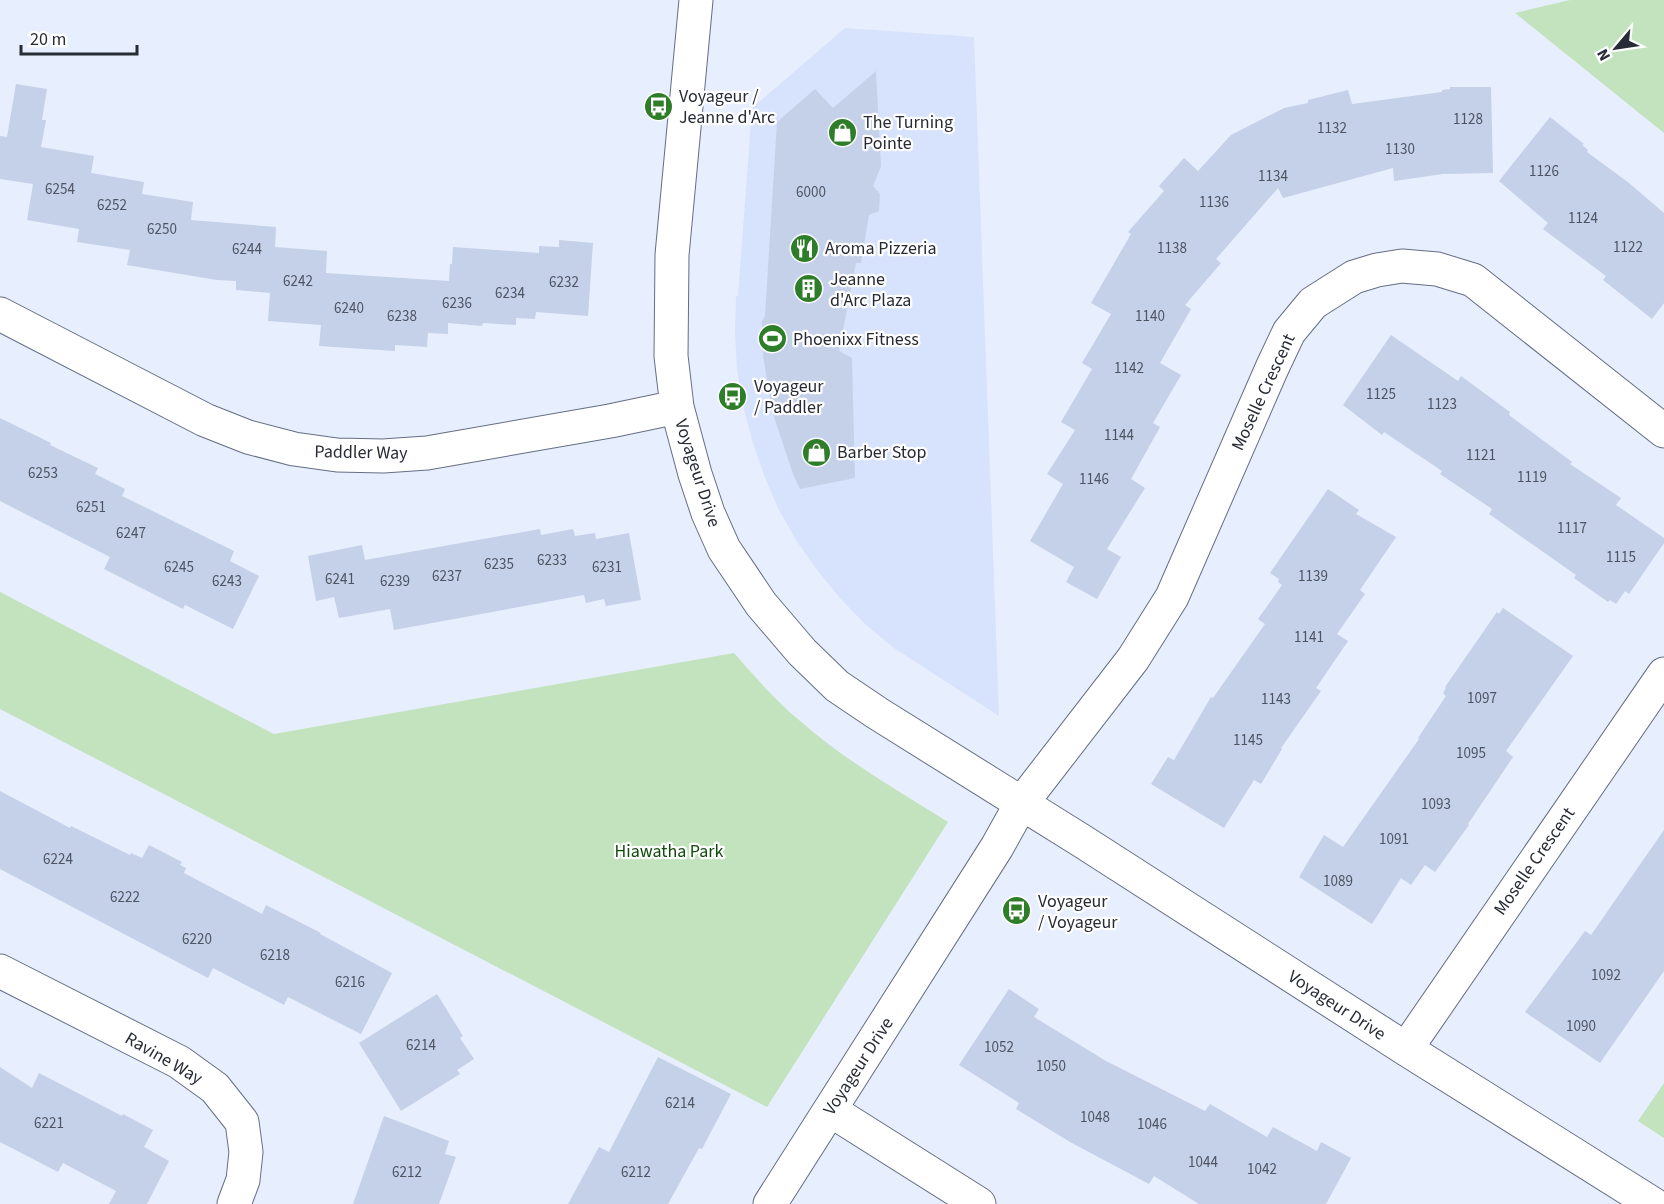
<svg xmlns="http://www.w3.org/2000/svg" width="1664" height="1204" viewBox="0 0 1664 1204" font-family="'Source Sans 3',sans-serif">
	<rect width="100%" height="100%" fill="#e7eefd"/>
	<!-- built -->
	<path fill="#d7e2fc" d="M845,28L974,37L999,716L894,648L865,624L840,598L817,570L796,540L778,508L764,475L752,440L743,405L737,369L735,333L736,296H738L752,108Z"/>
	<!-- green -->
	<path fill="#c2e3be" d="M1570,0H1664V133L1515,13Z
		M0,592L274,734L734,653C755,677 775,700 799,720C844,760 897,790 948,822L767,1107L0,709Z
		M1664,1083V1138L1638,1121Z"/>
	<!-- building -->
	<path fill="#c5d0e9" d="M876,71L881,166L873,186L880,194L879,211L869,215L861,263H856L839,351L852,358L855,478L800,489L793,474L772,411L763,355L762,321L765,316L777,122L815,89L833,108Z
		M16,84L47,89L42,120H46L41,147L94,156L91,173L144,182L142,194L193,202L191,220L276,227L275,247L327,251L326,273L449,281L450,264H452L453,247L539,253V246L559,247V240L593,243L588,316L536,312L535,319L516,318V325L483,323L482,326L448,323V334L428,333L427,347L395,345V351L319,346L321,325L268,321L270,293L236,290V281L217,280L127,265L130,250L77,242L79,229L27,220L33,184L0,179V136L7,137Z
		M1450,87H1491L1493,173L1443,174L1394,181L1393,168L1283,198L1278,188L1216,259L1221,263L1185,305L1191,309L1160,363L1181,375L1153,423L1160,427L1131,479L1145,488L1107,549L1121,557L1097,599L1066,582L1074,567L1030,541L1063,484L1047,474L1075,430L1061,422L1092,369L1082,363L1111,314L1091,303L1131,234L1128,232L1164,191L1159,186L1184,158L1198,171L1231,135L1284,108L1308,103V100L1348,90L1352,104L1442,92V90L1450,89Z
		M1550,117L1584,144L1582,145L1588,150L1587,152L1629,183L1664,213V303L1652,319L1603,280L1606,276L1543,229L1548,223L1499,181Z
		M1391,335L1458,381L1461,376L1510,412L1509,415L1572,462L1570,464L1621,498L1616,505L1664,538V543L1629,594L1625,591L1616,604L1610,600L1608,602L1574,578L1576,575L1489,514L1492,509L1440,474L1442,471L1384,432L1382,435L1343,405Z
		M0,418L51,443L50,445L98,468L95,474L125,489L122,496L234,551L230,561L259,576L233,629L185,605L183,609L104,569L110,557L0,501Z
		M1328,489L1359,510L1356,514L1396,537L1360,590L1365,594L1337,634L1348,641L1316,688L1321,691L1281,748L1282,749L1261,784L1254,780L1224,828L1151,784L1168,757L1174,760L1211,697L1213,698L1265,624L1258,619L1282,585L1278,582L1279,579L1270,573Z
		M540,529L541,535L573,529L575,536L595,533L596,539L629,533L641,600L606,606L604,599L586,603L584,595L394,630L390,609L339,618L334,597L316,601L308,556L362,545L365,560Z
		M1503,608L1573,656L1506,751L1513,757L1468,824L1469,825L1435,872L1425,865L1411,885L1401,878L1372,924L1299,877L1324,835L1343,847L1419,739L1418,738L1446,696L1443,693L1446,688L1445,687L1497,612L1499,614Z
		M0,791L70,828L71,826L130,855L131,853L142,858L149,845L182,862L180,865L186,868L184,873L262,914L266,905L321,933L320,934L392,973L361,1034L288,997L284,1005L213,968L208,978L0,869Z
		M1664,830V971L1600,1063L1525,1012L1585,931L1591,935Z
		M1009,989L1039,1009L1034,1017L1106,1061L1205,1111L1210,1104L1267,1137L1273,1127L1317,1151L1321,1142L1351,1158L1326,1204H1199L1154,1176L1149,1184L1070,1142L1016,1109L1019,1103L959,1065Z
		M437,994L463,1036L460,1038L474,1059L457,1070L460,1074L401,1111L359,1043Z
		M658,1057L731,1094L702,1149L699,1148L668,1204H568L599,1147L609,1152Z
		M0,1067L32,1088L39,1073L122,1116L123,1114L153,1130L144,1147L169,1161L147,1204H109L116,1191L63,1163L58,1172L0,1142Z
		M384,1116L449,1141L445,1154L456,1157L439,1204H353Z"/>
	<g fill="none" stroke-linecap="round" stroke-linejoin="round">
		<defs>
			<path id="minor" d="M696,0L672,255L671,356L677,407L695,474L708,513L724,549L761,604L802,652L837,686L877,713L1082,841L1406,1049L1653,1204
				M0,314L205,420L248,437L294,449L337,455L383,456L427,453L610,421L677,407
				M0,971L179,1062L215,1088L242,1122L246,1152L243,1180L234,1204
				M1406,1049L1664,674
				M830,1110L979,1204
				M770,1204L997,847L1021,804L1133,659L1172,597L1272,368L1289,332L1313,303L1354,277L1377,270L1402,266L1437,269L1473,280L1664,431"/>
		</defs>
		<!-- minor casing -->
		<use href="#minor" stroke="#646e84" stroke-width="35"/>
		<!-- minor -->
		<use href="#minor" stroke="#fff" stroke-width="33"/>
	</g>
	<!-- icons -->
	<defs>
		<symbol id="bus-disc" viewBox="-11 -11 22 22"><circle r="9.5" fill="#2e7d28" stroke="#fff"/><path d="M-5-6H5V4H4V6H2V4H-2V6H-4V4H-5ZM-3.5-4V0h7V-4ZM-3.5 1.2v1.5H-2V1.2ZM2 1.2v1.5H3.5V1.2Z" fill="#fff"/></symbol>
		<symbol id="shop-disc" viewBox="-11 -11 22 22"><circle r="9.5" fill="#2e7d28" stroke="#fff"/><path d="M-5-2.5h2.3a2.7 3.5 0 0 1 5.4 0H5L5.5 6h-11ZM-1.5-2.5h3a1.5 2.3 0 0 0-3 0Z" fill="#fff"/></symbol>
		<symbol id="restaurant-disc" viewBox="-11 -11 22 22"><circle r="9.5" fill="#2e7d28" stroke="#fff"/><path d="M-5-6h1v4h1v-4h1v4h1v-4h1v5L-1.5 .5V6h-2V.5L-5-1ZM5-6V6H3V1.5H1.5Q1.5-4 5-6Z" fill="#fff"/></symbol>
		<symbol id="building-disc" viewBox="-11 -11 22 22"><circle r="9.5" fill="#2e7d28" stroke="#fff"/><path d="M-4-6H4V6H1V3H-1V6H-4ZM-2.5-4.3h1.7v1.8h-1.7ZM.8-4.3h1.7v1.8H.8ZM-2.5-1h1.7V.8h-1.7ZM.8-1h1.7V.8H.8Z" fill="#fff"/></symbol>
		<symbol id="stadium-disc" viewBox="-11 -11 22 22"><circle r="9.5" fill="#2e7d28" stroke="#fff"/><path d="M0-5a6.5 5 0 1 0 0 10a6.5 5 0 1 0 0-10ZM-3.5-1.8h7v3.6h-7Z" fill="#fff"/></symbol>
	</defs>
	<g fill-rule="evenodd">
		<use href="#bus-disc" x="642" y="90" width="33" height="33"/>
		<use href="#shop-disc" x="826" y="116" width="33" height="33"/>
		<use href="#restaurant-disc" x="788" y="232" width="33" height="33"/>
		<use href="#building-disc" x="792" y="272" width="33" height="33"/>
		<use href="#stadium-disc" x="756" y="322" width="33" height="33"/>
		<use href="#bus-disc" x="716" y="380" width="33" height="33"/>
		<use href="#shop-disc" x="800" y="436" width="33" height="33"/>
		<use href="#bus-disc" x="1000" y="894" width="33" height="33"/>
	</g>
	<g text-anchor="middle" stroke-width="4.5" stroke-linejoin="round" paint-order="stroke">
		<!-- number labels -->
		<g font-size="15" fill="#4e5462">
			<text x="1468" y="124">1128</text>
			<text x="1332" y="133">1132</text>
			<text x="1400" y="154">1130</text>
			<text x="1544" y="176">1126</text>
			<text x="1273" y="181">1134</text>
			<text x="60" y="194">6254</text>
			<text x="811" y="197">6000</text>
			<text x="1214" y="207">1136</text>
			<text x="112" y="210">6252</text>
			<text x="1583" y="223">1124</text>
			<text x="162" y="234">6250</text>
			<text x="1628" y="252">1122</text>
			<text x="1172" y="253">1138</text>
			<text x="247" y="254">6244</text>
			<text x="298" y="286">6242</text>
			<text x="564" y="287">6232</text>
			<text x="510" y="298">6234</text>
			<text x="457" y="308">6236</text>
			<text x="349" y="313">6240</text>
			<text x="402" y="321">6238</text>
			<text x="1150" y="321">1140</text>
			<text x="1129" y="373">1142</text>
			<text x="1381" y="399">1125</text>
			<text x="1442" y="409">1123</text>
			<text x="1119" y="440">1144</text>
			<text x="1481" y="460">1121</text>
			<text x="43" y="478">6253</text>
			<text x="1532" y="482">1119</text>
			<text x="1094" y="484">1146</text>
			<text x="91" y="512">6251</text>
			<text x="1572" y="533">1117</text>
			<text x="131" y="538">6247</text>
			<text x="1621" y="562">1115</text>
			<text x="552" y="565">6233</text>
			<text x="499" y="569">6235</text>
			<text x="179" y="572">6245</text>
			<text x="607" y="572">6231</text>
			<text x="447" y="581">6237</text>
			<text x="1313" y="581">1139</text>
			<text x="340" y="584">6241</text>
			<text x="227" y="586">6243</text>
			<text x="395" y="586">6239</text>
			<text x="1309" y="642">1141</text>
			<text x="1482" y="703">1097</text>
			<text x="1276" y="704">1143</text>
			<text x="1248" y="745">1145</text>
			<text x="1471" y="758">1095</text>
			<text x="1436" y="809">1093</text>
			<text x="1394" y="844">1091</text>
			<text x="58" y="864">6224</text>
			<text x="1338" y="886">1089</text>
			<text x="125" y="902">6222</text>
			<text x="197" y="944">6220</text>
			<text x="275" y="960">6218</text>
			<text x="1606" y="980">1092</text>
			<text x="350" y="987">6216</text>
			<text x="1581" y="1031">1090</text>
			<text x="421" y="1050">6214</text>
			<text x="999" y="1052">1052</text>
			<text x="1051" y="1071">1050</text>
			<text x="680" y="1108">6214</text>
			<text x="1095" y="1122">1048</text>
			<text x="49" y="1128">6221</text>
			<text x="1152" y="1129">1046</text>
			<text x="1203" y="1167">1044</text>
			<text x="1262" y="1174">1042</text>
			<text x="407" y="1177">6212</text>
			<text x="636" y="1177">6212</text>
		</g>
		<!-- poi labels -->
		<g font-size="18" fill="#272b35" stroke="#fff" text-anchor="start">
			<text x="679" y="102">Voyageur /<tspan x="679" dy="21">Jeanne d'Arc</tspan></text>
			<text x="863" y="128">The Turning<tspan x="863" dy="21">Pointe</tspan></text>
			<text x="825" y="254">Aroma Pizzeria</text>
			<text x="830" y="285">Jeanne<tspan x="830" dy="21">d'Arc Plaza</tspan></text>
			<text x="793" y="345">Phoenixx Fitness</text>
			<text x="754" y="392">Voyageur<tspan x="754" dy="21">/ Paddler</tspan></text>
			<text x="837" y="458">Barber Stop</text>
			<text x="1038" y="907">Voyageur<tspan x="1038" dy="21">/ Voyageur</tspan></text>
		</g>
		<!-- street labels -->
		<g font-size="18" fill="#272b35" stroke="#fff">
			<text transform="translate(1263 392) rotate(-65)" y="6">Moselle Crescent</text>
			<text transform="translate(361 452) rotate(1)" y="6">Paddler Way</text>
			<text transform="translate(698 473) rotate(72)" y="6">Voyageur Drive</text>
			<text transform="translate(1534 861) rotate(-55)" y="6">Moselle Crescent</text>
			<text transform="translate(1337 1005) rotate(33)" y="6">Voyageur Drive</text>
			<text transform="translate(164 1058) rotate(30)" y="6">Ravine Way</text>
			<text transform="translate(858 1066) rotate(-57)" y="6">Voyageur Drive</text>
		</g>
		<!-- park labels -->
		<g font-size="18" fill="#0f490a" stroke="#fff">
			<text x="669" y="857">Hiawatha Park</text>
		</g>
	</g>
	<!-- north arrow -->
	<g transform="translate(1616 48) rotate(241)" stroke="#ffffff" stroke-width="4.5" paint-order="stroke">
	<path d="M0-4.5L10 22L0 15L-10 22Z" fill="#272b35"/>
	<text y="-9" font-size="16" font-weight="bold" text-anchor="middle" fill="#272b35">N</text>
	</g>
	<!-- scale -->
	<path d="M21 45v9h116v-9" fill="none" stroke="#272b35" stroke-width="3"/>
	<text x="30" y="45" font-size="18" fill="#272b35" stroke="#ffffff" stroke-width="4.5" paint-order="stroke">20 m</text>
</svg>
